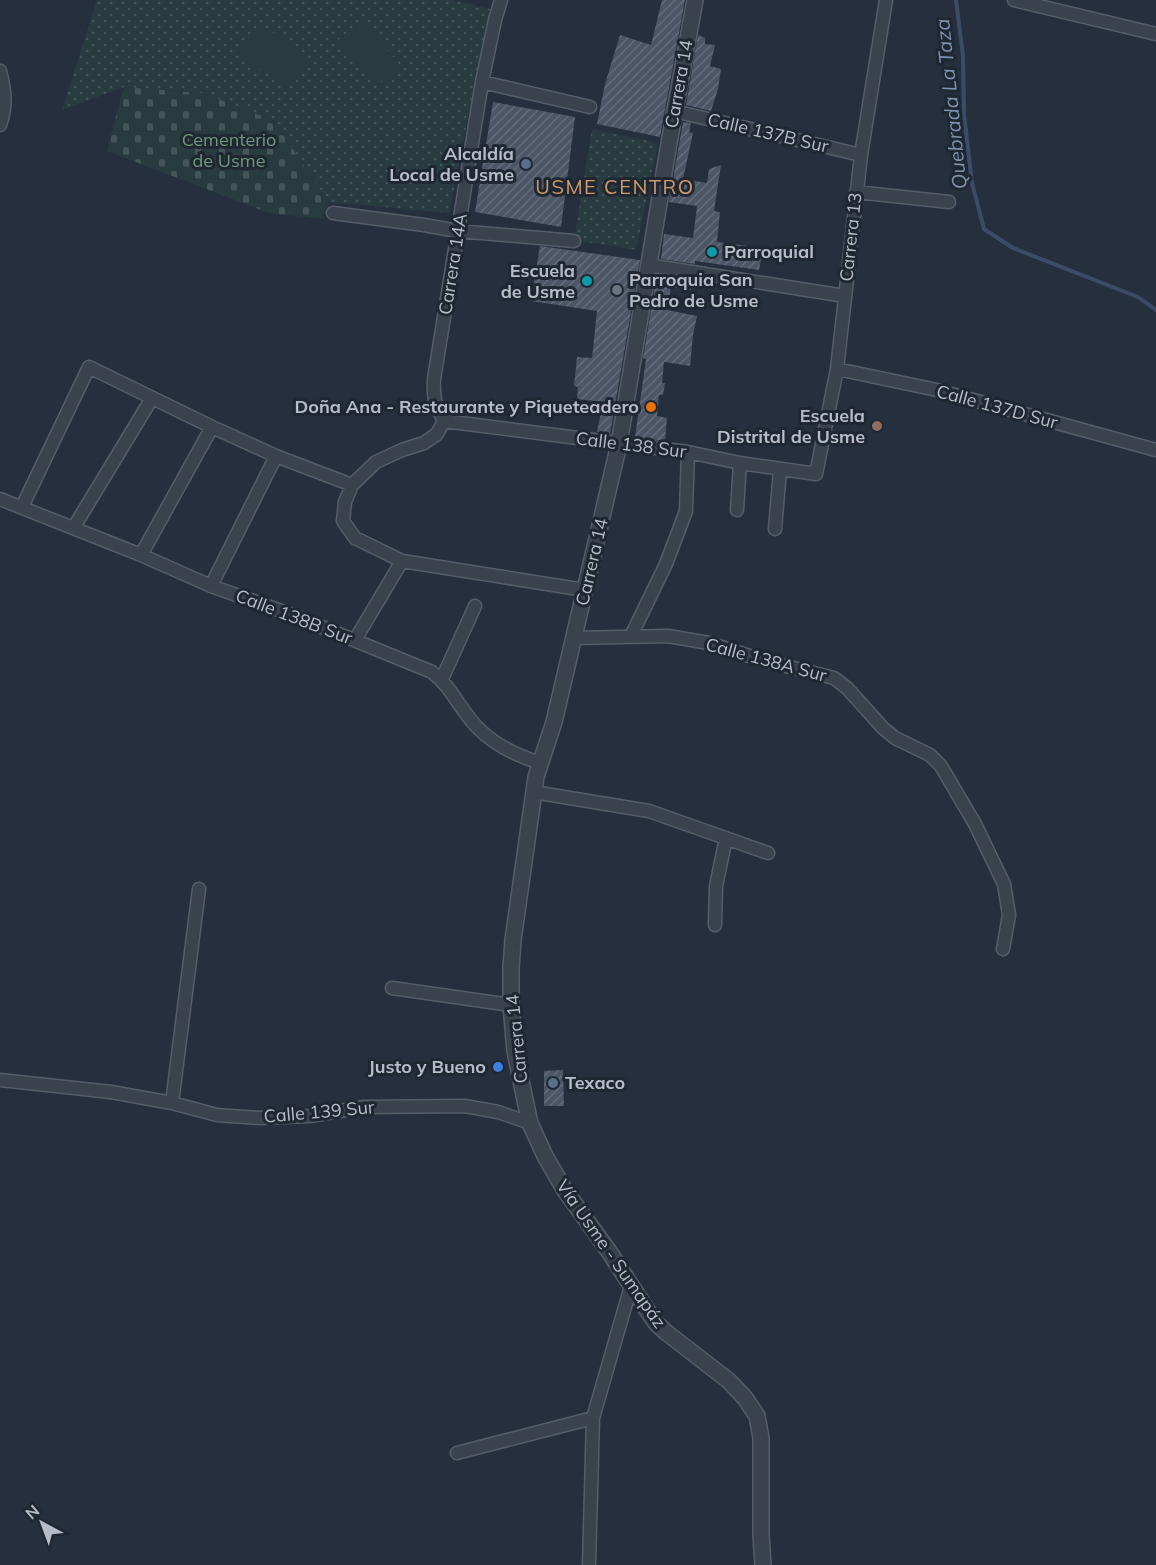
<svg xmlns="http://www.w3.org/2000/svg" width="1156" height="1565" viewBox="0 0 1156 1565" font-family="Mulish,sans-serif">
	<defs>
		<pattern id="cemetery-stones" width="16" height="16" patternUnits="userSpaceOnUse" patternTransform="scale(1.5)"><rect width="16" height="16" fill="#283b3f"/><path d="M2 7V4a2 2 0 0 1 4 0v3zM10 15v-3a2 2 0 0 1 4 0v3z" fill="#455559"/></pattern>
		<pattern id="park-dots" width="8" height="8" patternUnits="userSpaceOnUse" patternTransform="scale(1.5)"><rect width="8" height="8" fill="#283b3f"/><path d="M2 2h.1M6 6h.1" fill="none" stroke="#455559" stroke-width="1.8" stroke-linecap="round"/></pattern>
		<pattern id="building-hatch" width="6" height="6" patternUnits="userSpaceOnUse" patternTransform="scale(1.5)"><rect width="6" height="6" fill="#4c5667"/><path d="M-1 1l2-2M0 6l6-6M5 7l2-2" fill="none" stroke="#646c7b"/></pattern>
	</defs>
	<rect width="100%" height="100%" fill="#262f3e"/>
	<!-- cemetery -->
	<path fill="url(#cemetery-stones)" d="M124,87L203,93L273,120L329,202L322,219L269,213L107,151Z"/>
	<!-- park -->
	<path fill="url(#park-dots)" d="M97,0H453L490,9L449,213L329,202L273,120L203,93L124,87L62,110Z
		M592,129L658,143L636,250L574,240Z"/>
	<!-- pitch -->
	<path fill="#283b3f" d="M361,20L400,65L377,85L338,40Z
		M259,23L309,57L288,88L238,54Z"/>
	<g fill="none" stroke-linecap="round" stroke-linejoin="round">
		<!-- stream -->
		<path stroke="#3d4c66" stroke-width="4" d="M956,0L963,56L964,115L972,183L984,229L1013,248L1138,297L1156,310"/>
	</g>
	<!-- building -->
	<path fill="url(#building-hatch)" d="M662,0H685L660,137L597,124L605,84L620,35L651,45Z
		M698,35L705,38V44L715,45L710,66L721,69L718,89L711,111L686,105Z
		M493,102L575,117L561,227L475,212Z
		M683,122L691,123L689,132L693,133L683,179L707,183L709,169L721,165L714,211L720,212L717,242L763,248L759,270L695,261V264L661,259L664,234L693,238L697,206L669,202Z
		M540,246L640,260L610,434L597,432L603,402L577,399L578,387L574,386L577,357L592,358L597,311L531,301Z
		M657,275L693,280L691,290L671,287L667,310L697,316L693,335L690,366L664,362L662,383H665L663,395H659L657,416L667,418L665,441L635,437L646,359L643,358Z
		M563,1070L564,1106H544V1071Z"/>
	<g fill="none" stroke-linecap="round" stroke-linejoin="round">
		<defs>
			<path id="minor" d="M1014,0L1156,34
				M0,71C5,91 7,106 0,125
				M482,82L590,107
				M674,111L861,155
				M856,192L949,202
				M333,213L424,225L458,231L574,241
				M648,265L845,296
				M837,369L937,390L1156,450
				M444,421L688,452L740,463L816,474L837,369L861,155L886,0
				M444,421C435,404 433,398 434,379L482,82L495,20L501,0
				M444,421L437,434L424,443L402,450L376,462L352,485L345,502L343,521L355,538L402,561L585,590
				M0,499L141,555L211,586L290,614L432,672C452,687 461,712 479,729C496,746 518,756 540,763
				M22,507L89,367L212,427L276,456L352,485
				M737,510L740,463
				M74,527L152,398
				M775,529L780,470
				M141,555L212,427
				M211,586L276,456
				M631,636L666,564L686,511L688,452
				M574,638L668,636L709,643L762,660L834,678L847,688L883,728L895,738L930,755L941,766L975,824L1004,884L1009,915L1003,949
				M355,640L402,561
				M442,679L475,606
				M533,792L649,811L768,853
				M715,925L716,886L726,838
				M392,988L511,1005
				M0,1080L111,1092L172,1103L217,1115L260,1118L310,1116L364,1107L465,1106L498,1112L530,1123
				M172,1103L199,889
				M457,1453L593,1418
				M589,1565L593,1418L631,1286"/>
			<path id="tertiary" d="M695,0L669,143L619,444L554,722L536,777L513,940L511,968V1005L515,1051L525,1100L530,1123L545,1156L564,1189L610,1253L647,1310L656,1323L667,1333L729,1381L745,1398L757,1416L761,1438V1535L763,1565"/>
		</defs>
		<!-- minor casing -->
		<use href="#minor" stroke="#555d69" stroke-width="15"/>
		<!-- tertiary casing -->
		<use href="#tertiary" stroke="#555d69" stroke-width="18"/>
		<!-- minor -->
		<use href="#minor" stroke="#3a424e" stroke-width="12"/>
		<!-- tertiary -->
		<use href="#tertiary" stroke="#3a424e" stroke-width="15"/>
	</g>
	<!-- markers -->
	<g fill="#5c6f8a" stroke="#1f2733" stroke-width="2">
		<circle cx="526" cy="164" r="6"/>
		<circle cx="553" cy="1083" r="6"/>
	</g>
	<g fill="#0f9aa8" stroke="#1f2733" stroke-width="2">
		<circle cx="712" cy="252" r="6"/>
		<circle cx="587" cy="281" r="6"/>
	</g>
	<circle fill="#6b7280" stroke="#1f2733" stroke-width="2" cx="617" cy="290" r="6"/>
	<circle fill="#e8710a" stroke="#1f2733" stroke-width="2" cx="651" cy="407" r="6"/>
	<circle fill="#8d6e63" stroke="#1f2733" stroke-width="2" cx="877" cy="426" r="6"/>
	<circle fill="#3f7fe0" stroke="#1f2733" stroke-width="2" cx="498" cy="1067" r="6"/>
	<g text-anchor="middle" stroke-width="6" stroke-linejoin="round" paint-order="stroke">
		<!-- street labels -->
		<g font-size="18" fill="#b6bdc9" stroke="#1f2733">
			<text transform="translate(679 84) rotate(-80)" y="6">Carrera 14</text>
			<text transform="translate(768 133) rotate(13)" y="6">Calle 137B Sur</text>
			<text transform="translate(851 237) rotate(-84)" y="6">Carrera 13</text>
			<text transform="translate(453 264) rotate(-81)" y="6">Carrera 14A</text>
			<text transform="translate(997 407) rotate(15)" y="6">Calle 137D Sur</text>
			<text transform="translate(631 445) rotate(7)" y="6">Calle 138 Sur</text>
			<text transform="translate(592 562) rotate(-77)" y="6">Carrera 14</text>
			<text transform="translate(294 617) rotate(21)" y="6">Calle 138B Sur</text>
			<text transform="translate(766 660) rotate(15)" y="6">Calle 138A Sur</text>
			<text transform="translate(517 1039) rotate(-96)" y="6">Carrera 14</text>
			<text transform="translate(319 1112) rotate(-5)" y="6">Calle 139 Sur</text>
			<text transform="translate(611 1254) rotate(55)" y="6">Vía Usme - Sumapáz</text>
		</g>
		<!-- park labels -->
		<g font-size="18" fill="#6f997a" stroke="#1f2733">
			<text x="229" y="146">Cementerio<tspan x="229" dy="21">de Usme</tspan></text>
		</g>
		<!-- poi labels -->
		<g font-size="18" font-weight="bold" fill="#b6bdc9" stroke="#1f2733" text-anchor="end">
			<text x="514" y="160">Alcaldía<tspan x="514" dy="21">Local de Usme</tspan></text>
			<text x="724" y="258" text-anchor="start">Parroquial</text>
			<text x="575" y="277">Escuela<tspan x="575" dy="21">de Usme</tspan></text>
			<text x="629" y="286" text-anchor="start">Parroquia San<tspan x="629" dy="21">Pedro de Usme</tspan></text>
			<text x="639" y="413">Doña Ana - Restaurante y Piqueteadero</text>
			<text x="865" y="422">Escuela<tspan x="865" dy="21">Distrital de Usme</tspan></text>
			<text x="486" y="1073">Justo y Bueno</text>
			<text x="565" y="1089" text-anchor="start">Texaco</text>
		</g>
		<!-- water labels -->
		<g font-size="20" font-style="italic" fill="#7f92af" stroke="#1f2733">
			<text transform="translate(951 104) rotate(-96)" y="7">Quebrada La Taza</text>
		</g>
		<!-- neighbourhood labels -->
		<g font-size="20" letter-spacing="1.5" fill="#d09b6a" stroke="#1f2733">
			<text x="615" y="194">USME CENTRO</text>
		</g>
	</g>
	<!-- north arrow -->
	<g transform="translate(42 1523) rotate(319)" stroke="#1f2733" stroke-width="4.5" paint-order="stroke">
	<path d="M0-4.5L10 22L0 15L-10 22Z" fill="#b6bdc9"/>
	<text y="-9" font-size="16" font-weight="bold" text-anchor="middle" fill="#b6bdc9">N</text>
	</g>
</svg>
